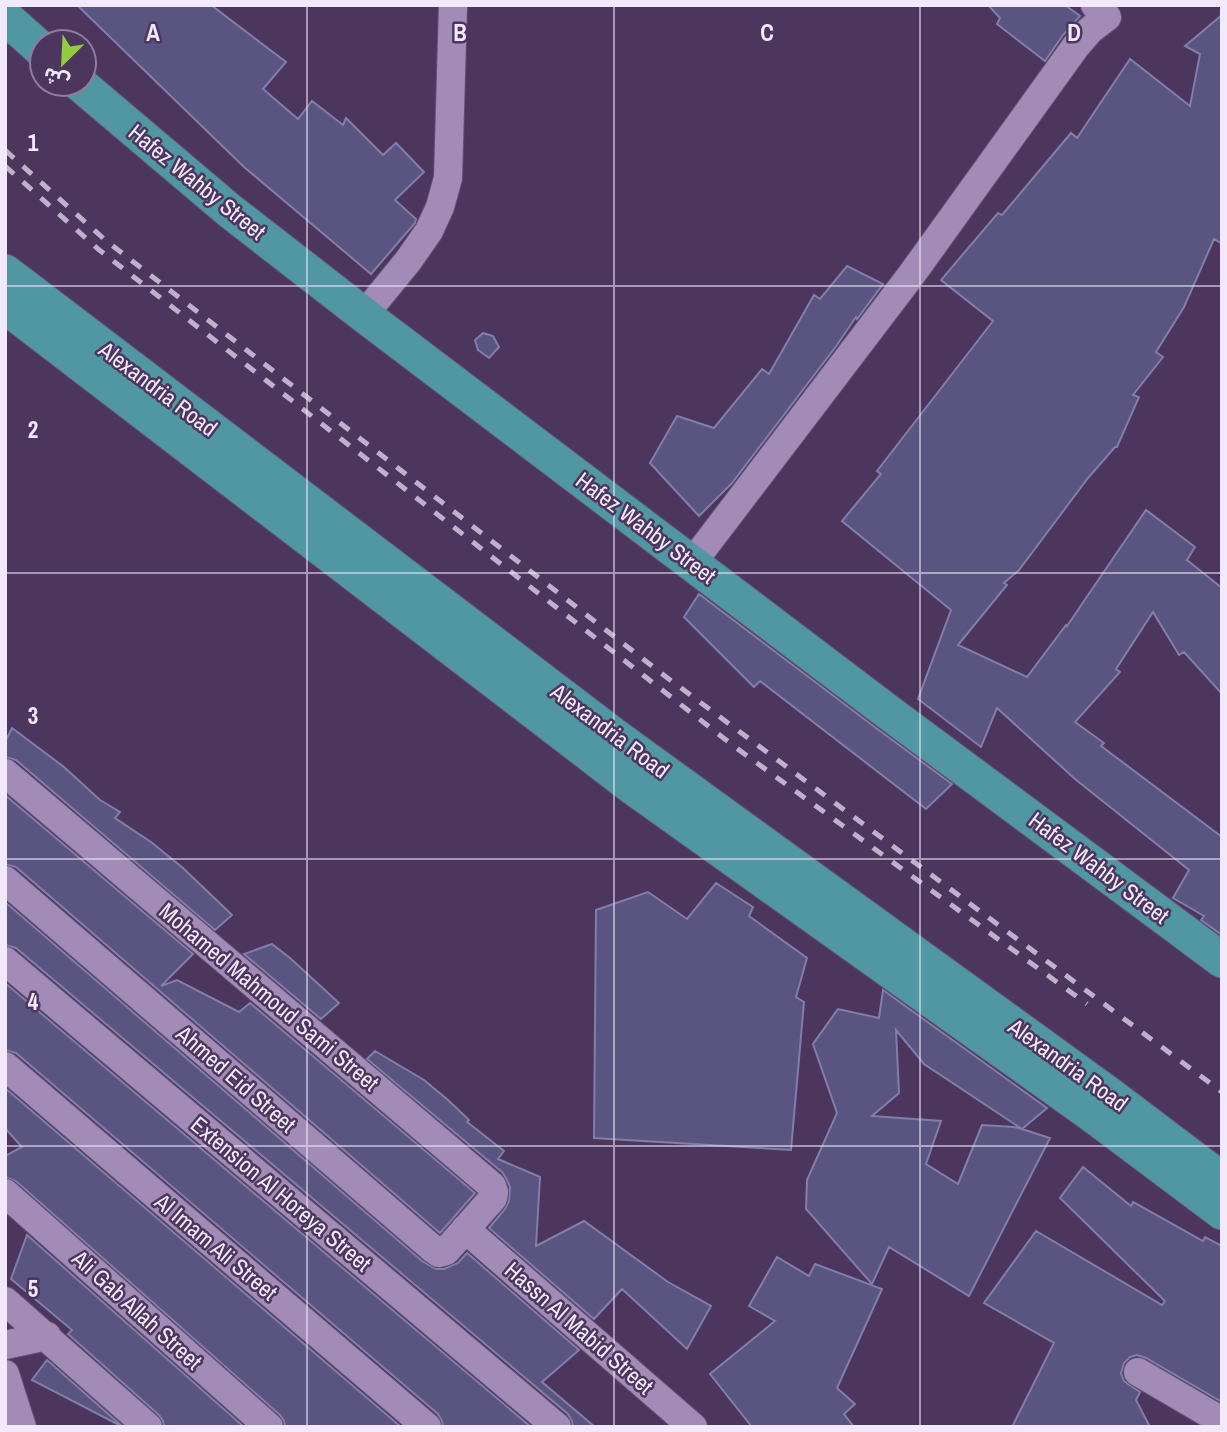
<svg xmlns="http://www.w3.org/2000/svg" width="1227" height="1432" viewBox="0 0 1227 1432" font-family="'Archivo Narrow','Noto Sans Arabic',sans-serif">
	<rect width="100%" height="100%" fill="#4c365d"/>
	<!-- building -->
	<path fill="#595480" stroke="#827dab" stroke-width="2" fill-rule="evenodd" d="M77,5H211L286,62L263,89L298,119L312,101L343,125L346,118L383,155L396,143L424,172L395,200L416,219L415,223L371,274L244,167Z
		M988,5H1065L1080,16L1063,35L1045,61L997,24L1000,18Z
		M1222,15V244L1214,239L1184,307L1156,352L1163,357L1133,395L1139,397L1117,447H1115L1088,478L1019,570L1004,583L1007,585L958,645L1027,677L1066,625L1067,626L1146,510L1195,547L1187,560L1222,588V694L1184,652L1179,655L1153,612L1116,669L1120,672L1075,722L1104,743L1101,746L1222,837V935L1201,920L1204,916L1173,898L1189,870L1075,779L997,708L981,747L918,699L951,610L842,521L881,474L877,471L993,321L941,280L998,213L1002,215L1071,133L1077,138L1130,59L1190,106L1200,54L1185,46Z
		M847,266L883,284L857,319L856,317L837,345L732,483L699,516L650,463L677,416L714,428L762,369L769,374L814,295L820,299Z
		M483,333L493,336L499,347L489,358L478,350L475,340Z
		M699,594L876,728L952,784L926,809L760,681L754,687L684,617Z
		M12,728L64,767L100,800L120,812L115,818L151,842L183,868L232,915L215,930L16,760L5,757V742Z
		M5,795L193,954L161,986L177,980L239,1012L250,1003L475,1193L440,1233L16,867L5,864Z
		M716,883L753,907L749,916L807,958L796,997L804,1002L791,1150L594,1138L596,910L648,892L687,919Z
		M5,902L422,1261L436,1269H444L458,1263L467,1253L579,1350L542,1382L595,1427H573L572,1421L568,1414L16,948L5,945Z
		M272,944L290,958L339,1003L321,1019L244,954Z
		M5,983L531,1427H443L442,1421L438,1414L16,1053L5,1050Z
		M883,990L1047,1108L1022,1129L1050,1138L969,1296L889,1247L872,1284L806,1209L807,1180L837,1113L813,1044L838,1009L879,1018ZM896,1030L924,1064L1022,1129L1014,1127L982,1125L958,1184L926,1164L941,1121L872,1116L899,1093Z
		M375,1051L424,1080L448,1100L469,1120L467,1122L504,1151L498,1159L540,1177L536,1246L584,1221L668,1282L711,1306L687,1349L622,1289L594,1319L489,1228L505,1209L509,1201L510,1187L507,1180L503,1173L367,1059Z
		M5,1088L401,1427H285L284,1421L280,1415L16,1181L5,1177V1156L22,1147L5,1128Z
		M1083,1167L1131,1206L1133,1202L1203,1241L1205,1237L1222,1246V1402L1146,1358L1137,1355L1130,1357L1124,1363L1121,1373L1124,1381L1140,1392L1136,1400L1150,1427H1012L1054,1343L984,1303L1036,1231L1162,1305L1165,1301L1060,1198Z
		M27,1235L244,1427H164L163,1421L159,1415L68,1334L72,1330L11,1279Z
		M777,1257L809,1276L815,1264L882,1289L837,1388L855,1404L844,1414L854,1427H752L710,1374L775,1321L749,1306Z
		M47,1360L123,1427L32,1380Z"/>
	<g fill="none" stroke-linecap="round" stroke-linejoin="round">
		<defs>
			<path id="minor" d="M364,315L408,261L429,231L440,207L448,178L453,5
				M692,563L912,274L1076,46L1090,30L1107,17L1095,5
				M5,773L492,1186L494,1192L493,1198L446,1251L439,1253L432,1248L5,880
				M5,961L557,1427
				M5,1066L427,1427
				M5,1193L269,1427
				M465,1229L693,1427
				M5,1301L148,1427
				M5,1345L47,1336
				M1138,1372L1222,1421
				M5,1374L22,1427"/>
			<path id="major" d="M5,17L42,50
				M80,84L230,211L364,315L888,712L1222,960
				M5,272L616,737L1111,1096L1222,1180
				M5,306L634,788L1094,1116L1222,1212"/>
		</defs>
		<!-- minor casing -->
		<use href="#minor" stroke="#645273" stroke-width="30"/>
		<!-- major casing -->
		<use href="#major" stroke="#645273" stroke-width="37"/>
		<!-- minor -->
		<use href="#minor" stroke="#a38bb7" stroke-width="28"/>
		<!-- major -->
		<use href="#major" stroke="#5196a3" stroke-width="35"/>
		<!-- rail -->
		<path stroke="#beb1cb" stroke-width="5" stroke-dasharray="12 12" stroke-linecap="butt" d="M5,150L104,239L661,673L1222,1092
			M5,166L98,249L735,747L1087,1004"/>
	</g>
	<!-- grid -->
	<path fill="none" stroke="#f3e9fd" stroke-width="2" stroke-opacity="0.55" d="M307,5V1427M614,5V1427M920,5V1427M5,286H1222M5,573H1222M5,859H1222M5,1146H1222"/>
	<g text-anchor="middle" stroke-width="5" stroke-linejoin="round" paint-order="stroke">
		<!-- street labels -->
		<g font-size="23" fill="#f3e9fd" stroke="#4c365d">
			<text transform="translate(197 182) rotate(39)" y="8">Hafez Wahby Street</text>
			<text transform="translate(158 389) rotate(37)" y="8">Alexandria Road</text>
			<text transform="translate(646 528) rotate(37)" y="8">Hafez Wahby Street</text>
			<text transform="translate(610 731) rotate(37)" y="8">Alexandria Road</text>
			<text transform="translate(1099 868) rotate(37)" y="8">Hafez Wahby Street</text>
			<text transform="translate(269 997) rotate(40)" y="8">Mohamed Mahmoud Sami Street</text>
			<text transform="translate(1068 1065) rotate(36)" y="8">Alexandria Road</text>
			<text transform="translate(236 1079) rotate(41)" y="8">Ahmed Eid Street</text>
			<text transform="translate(281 1194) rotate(40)" y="8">Extension Al Horeya Street</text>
			<text transform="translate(216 1247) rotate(40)" y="8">Al Imam Ali Street</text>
			<text transform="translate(137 1310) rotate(42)" y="8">Ali Gab Allah Street</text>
			<text transform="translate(579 1328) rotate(41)" y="8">Hassn Al Mabid Street</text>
		</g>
	</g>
	<g font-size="23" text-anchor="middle" font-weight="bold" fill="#f3e9fd" stroke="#4c365d" stroke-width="5" stroke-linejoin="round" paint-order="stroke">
		<text x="153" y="41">A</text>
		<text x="460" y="41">B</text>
		<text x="767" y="41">C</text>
		<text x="1074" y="41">D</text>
		<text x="33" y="151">1</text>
		<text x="33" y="438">2</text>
		<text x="33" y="724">3</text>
		<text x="33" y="1010">4</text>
		<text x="33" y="1297">5</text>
	</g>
	<!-- border -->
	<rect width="1227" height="1432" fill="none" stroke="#f3e9fd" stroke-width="14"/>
	<!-- north arrow -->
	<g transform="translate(63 63) rotate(204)"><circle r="33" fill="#4c365d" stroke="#8f7e9d" stroke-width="2"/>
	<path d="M0-5L12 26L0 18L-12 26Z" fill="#93cc3d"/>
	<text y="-10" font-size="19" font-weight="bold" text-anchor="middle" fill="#f3e9fd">ش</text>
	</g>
</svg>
